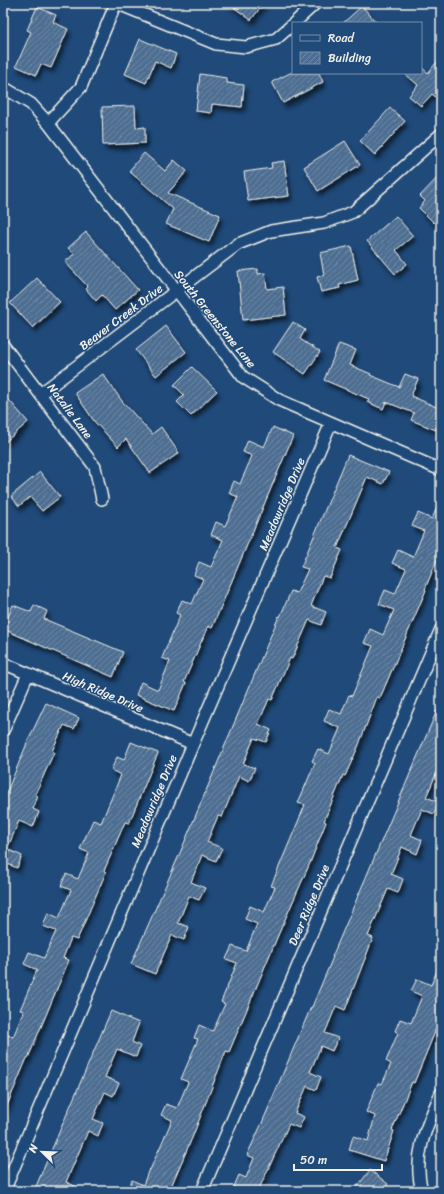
<svg xmlns="http://www.w3.org/2000/svg" width="444" height="1194" viewBox="0 0 444 1194" font-family="Sriracha,sans-serif">
	<defs>
		<pattern id="building-hatch" width="6" height="6" patternUnits="userSpaceOnUse"><rect width="6" height="6" fill="#4d6e92"/><path d="M-1 1l2-2M0 6l6-6M5 7l2-2" fill="none" stroke="#708aa6"/></pattern>
		<filter id="shadow"><feDropShadow dx="2.5" dy="4.5" stdDeviation="2" flood-color="#0009"/></filter>
	</defs>
	<rect width="100%" height="100%" fill="#1f4a7a"/>
	<filter id="ink" filterUnits="userSpaceOnUse"><feTurbulence type="fractalNoise" baseFrequency=".025" numOctaves="2"/><feDisplacementMap in="SourceGraphic" scale="8" xChannelSelector="R" yChannelSelector="G"/><feConvolveMatrix kernelMatrix="1 2 1 2 8 2 1 2 1" color-interpolation-filters="sRGB"/></filter>
	<g filter="url(#ink)">
		<!-- building -->
		<path fill="url(#building-hatch)" stroke="#f4f1e8" filter="url(#shadow)" d="M228,3H264L251,20Z
			M362,6L377,23H343Z
			M37,7L56,15L53,22L68,29L51,68L41,64L36,75L16,66L31,32L27,30Z
			M140,39L176,54L171,68L155,61L146,83L125,74Z
			M441,57V102L432,94L421,106L409,96L418,85L404,73H421V67L428,73Z
			M290,73H319L323,82L283,103L272,82Z
			M200,74L227,78V83L244,85L242,107L212,104L211,113L196,111Z
			M135,106L136,128L145,127V143L103,145L102,107Z
			M390,108L405,121L375,155L360,141Z
			M345,141L360,165L318,191L304,167Z
			M144,153L165,171L174,160L187,171L168,193L220,215L209,242L166,224L173,209L129,171Z
			M284,161L289,196L248,201L244,172L272,168L271,163Z
			M441,174V216L434,223L419,208L425,201L420,196Z
			M396,216L413,236L396,250L407,264L395,274L367,241Z
			M86,232L138,290L115,310L102,295L96,301L86,289L88,287L65,262L74,254L68,248Z
			M351,246L358,280L339,285L340,288L321,292L317,277L324,275L320,253Z
			M258,269V274L265,273L267,289L283,287L286,315L243,320L238,271Z
			M37,278L60,302L33,328L10,303Z
			M293,322L305,330L300,339L320,352L305,374L273,352Z
			M166,326L186,352L156,376L136,350Z
			M339,344L356,350L350,365L371,374L370,375L399,387L405,374L418,379L411,396L441,409V432L411,420L414,413L386,402L383,409L367,402L369,399L324,380Z
			M192,367L217,391L191,416L177,402L184,395L174,385Z
			M103,374L122,401L152,434L161,427L179,453L150,473L126,439L118,447L94,421L75,393Z
			M9,400L28,422L3,444V405Z
			M273,427L293,436L212,628L208,626L184,682L186,683L174,711L136,695L141,682L158,690L170,661L162,658L180,615L176,613L182,600L192,604L203,579L194,575L199,562L211,567L223,540L211,535L216,522L225,526L238,497L229,493L234,481L240,484L252,456L243,452L248,440L264,447Z
			M348,455L389,472L383,484L367,477L337,548L342,550L330,578L323,576L311,606L326,612L321,625L309,620L292,659L290,658L272,700L269,699L258,724L271,730L266,742L254,738L243,764L255,768L249,781L239,776L222,817L218,816L207,842L222,848L216,861L202,855L191,882L205,888L199,900L189,896L178,923L189,927L184,940L172,935L155,974L131,964L180,853L279,616L280,617L291,591L297,593L308,569L301,567Z
			M40,472L60,497L42,511L30,497L19,506L11,496Z
			M441,498V550L425,589L426,590L380,698L377,697L358,747L345,776L343,775L324,821L326,822L310,863L279,933L229,1052L226,1051L192,1138L169,1191H127L132,1180L143,1185L149,1169L150,1170L172,1120L161,1115L166,1104L177,1108L188,1082L181,1079L198,1039L194,1038L199,1025L213,1031L225,1004L221,1002L237,963L226,959L232,946L246,951L257,924L245,919L250,906L264,912L275,887L271,886L305,805L298,803L315,763L312,761L318,749L329,754L340,728L324,721L329,709L341,714L349,695L352,696L373,646L364,643L370,629L383,635L394,610L379,604L385,590L395,594L406,569L392,563L398,550L413,557L424,531L412,526L418,513L432,519Z
			M13,605L31,612L34,605L47,611L44,619L123,652L113,677L3,629Z
			M441,701V772L438,770L426,797L439,802L434,814L422,809L411,835L422,840L417,854L402,847L391,874L403,879L398,893L388,889L368,936L373,938L345,1010L336,1006L325,1033L338,1038L332,1051L321,1046L310,1072L321,1077L316,1090L307,1086L295,1113L304,1117L299,1128L289,1124L258,1191H232L239,1175L246,1178L254,1158L247,1155L262,1123L311,1007H312L333,957H332Z
			M46,703L79,718L74,729L64,725L52,751L54,752L35,795L38,796L33,809L39,812L33,827L19,821L7,849L22,856L17,868L3,862V801L28,741Z
			M131,742L158,753L129,823L125,822L104,871L106,872L77,940L71,938L63,958L69,960L28,1058H27L3,1115V1033L13,1037L24,1011L20,1010L37,970L24,964L29,952L44,958L56,931L43,926L48,913L59,918L71,890L61,886L66,874L78,879L89,853L80,849L93,820L101,823L121,775L111,770L117,757L124,760Z
			M441,961V1017L414,1083L412,1082L392,1130L394,1131L384,1161L349,1150L353,1136L368,1141L375,1116L366,1112L378,1083L382,1084L391,1064L386,1061L398,1033L395,1031L400,1019L411,1023L422,996L411,991L417,979L431,985Z
			M111,1011L139,1023L132,1042L140,1046L136,1057L117,1049L105,1077L119,1083L113,1096L105,1092L93,1119L103,1123L98,1136L88,1131L66,1182L86,1191H34Z
			M370,1170L388,1184L383,1191H354Z"/>
		<g fill="none" stroke-linecap="round" stroke-linejoin="round">
			<defs>
				<path id="minor" d="M116,3L216,44L246,47L276,39L293,24
					M294,23L316,3
					M3,87L31,104L48,123L243,377L279,400L441,470
					M48,123L81,87L116,3
					M3,345L95,467L102,499
					M40,394L238,244L271,231L324,223L353,212L441,134
					M3,663L193,744
					M3,731L28,674
					M4,1191L193,744L331,423
					M202,1191L441,629
					M422,1191C412,1156 427,1125 441,1093"/>
			</defs>
			<!-- minor casing -->
			<use href="#minor" stroke="#f4f1e8" stroke-width="14"/>
			<!-- minor -->
			<use href="#minor" stroke="#1f4a7a" stroke-width="11"/>
		</g>
	</g>
	<g text-anchor="middle" stroke-width="3" stroke-linejoin="round" paint-order="stroke">
		<!-- street labels -->
		<g font-size="12" fill="#f4f1e8" stroke="#1f4a7a">
			<text transform="translate(121 317) rotate(-37)" y="4">Beaver Creek Drive</text>
			<text transform="translate(215 319) rotate(51)" y="4">South Greenstone Lane</text>
			<text transform="translate(70 411) rotate(53)" y="4">Natalie Lane</text>
			<text transform="translate(282 504) rotate(-67)" y="4">Meadowridge Drive</text>
			<text transform="translate(103 692) rotate(23)" y="4">High Ridge Drive</text>
			<text transform="translate(154 801) rotate(-67)" y="4">Meadowridge Drive</text>
			<text transform="translate(309 905) rotate(-67)" y="4">Deer Ridge Drive</text>
		</g>
	</g>
	<!-- margin -->
	<rect width="444" height="1194" fill="none" stroke="#1f4a7a" stroke-width="16"/>
	<rect x="8" y="8" width="428" height="1178" fill="none" stroke="#f4f1e8" stroke-width="1.5" filter="url(#ink)"/>
	<!-- legend -->
	<rect x="292" y="22" width="130" height="52" fill="#1f4a7a" stroke="#748da6"/>
	<rect x="300" y="35" width="20" height="6" fill="#1f4a7a" stroke="#748da6"/>
	<text x="328" y="42" font-size="12" fill="#f4f1e8">Road</text>
	<rect x="300" y="52" width="20" height="12" fill="url(#building-hatch)" stroke="#748da6"/>
	<text x="328" y="62" font-size="12" fill="#f4f1e8">Building</text>
	<!-- north arrow -->
	<g transform="translate(42 1152) rotate(293)" stroke="#1f4a7a" stroke-width="3" paint-order="stroke">
	<path d="M0-3L7 15L0 10L-7 15Z" fill="#f4f1e8"/>
	<text y="-6" font-size="11" font-weight="bold" text-anchor="middle" fill="#f4f1e8">N</text>
	</g>
	<!-- scale -->
	<path d="M294 1164v6h88v-6" fill="none" stroke="#f4f1e8" stroke-width="2"/>
	<text x="300" y="1164" font-size="12" fill="#f4f1e8" stroke="#1f4a7a" stroke-width="3" paint-order="stroke">50 m</text>
</svg>
